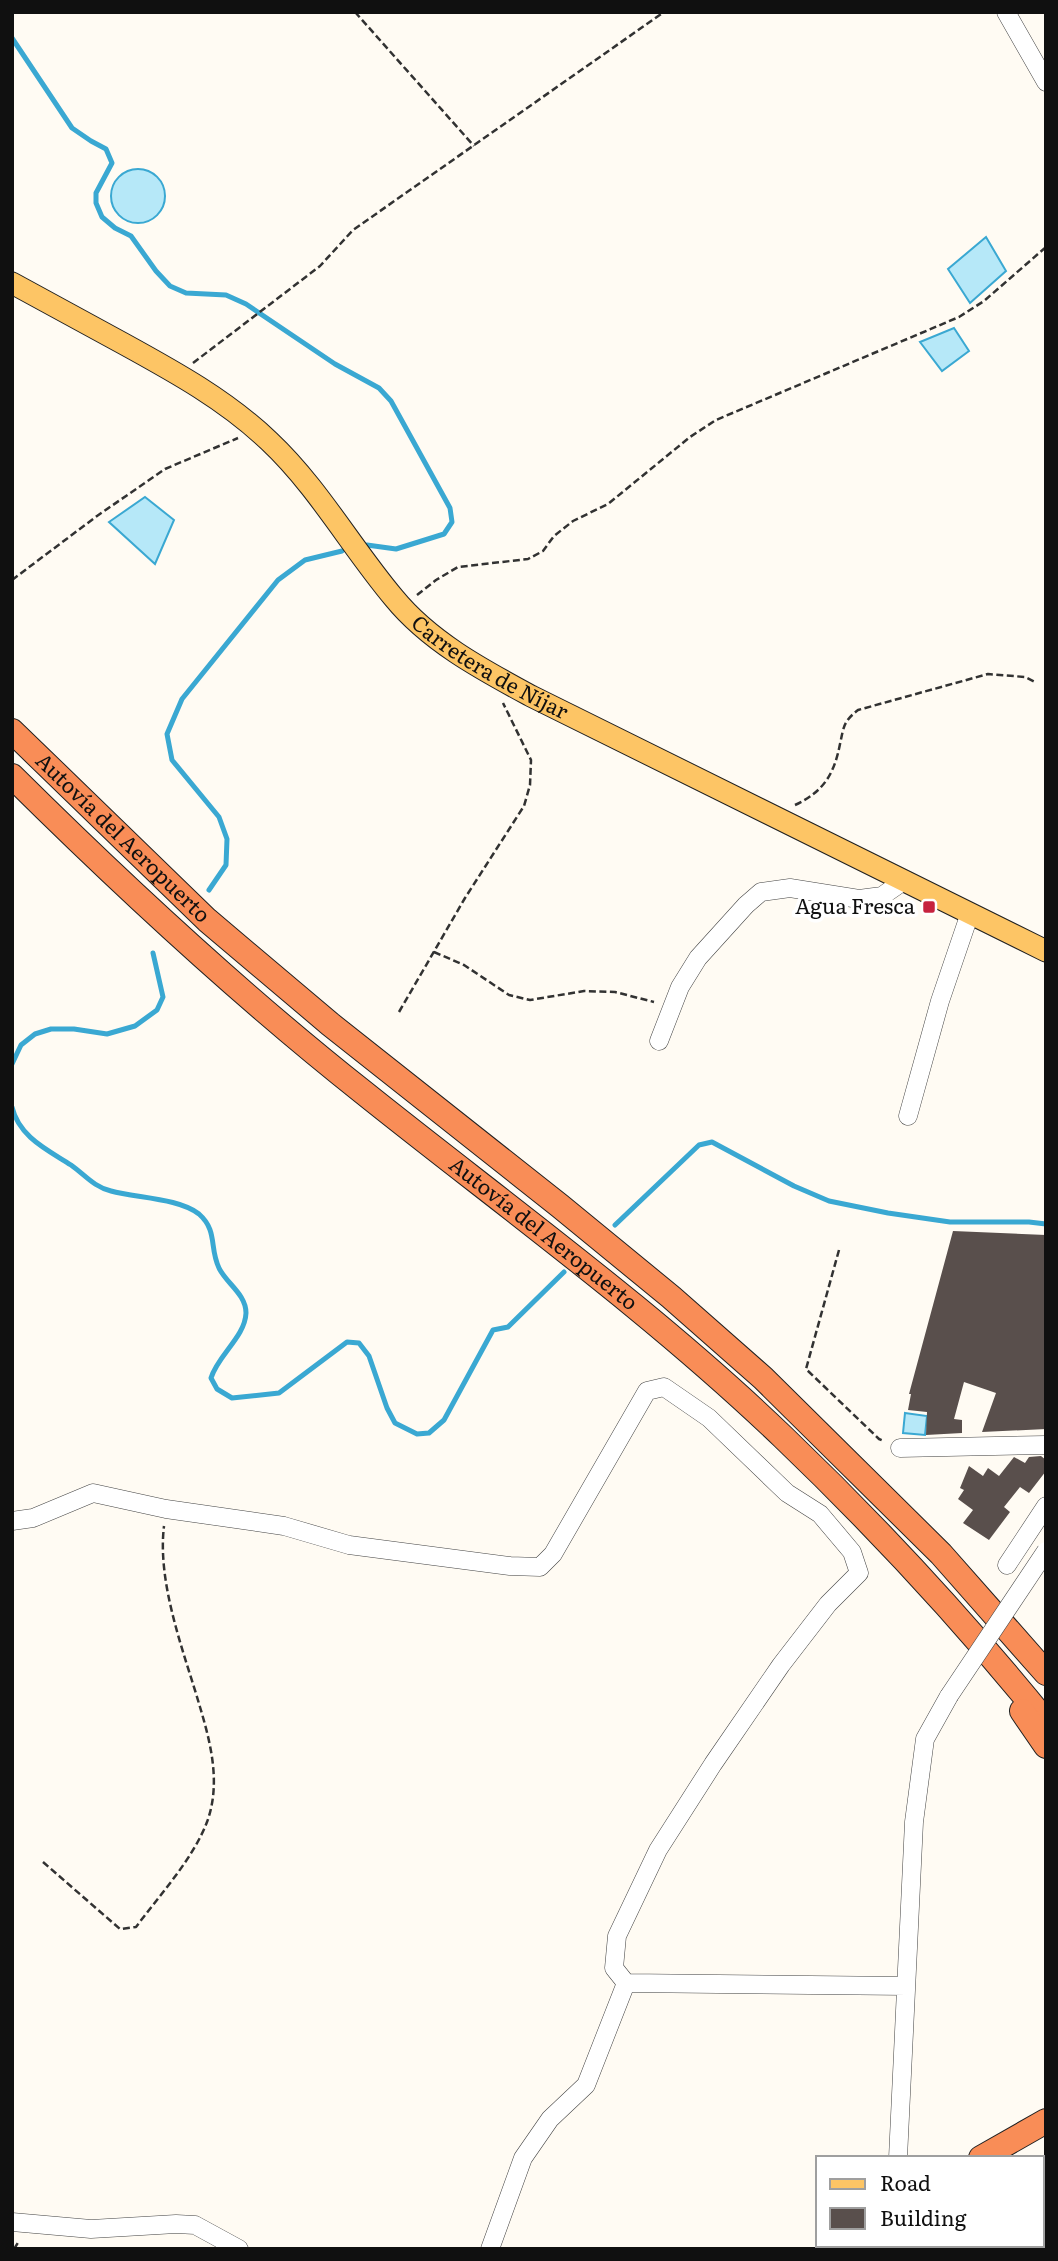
<svg xmlns="http://www.w3.org/2000/svg" width="1058" height="2261" viewBox="0 0 1058 2261" font-family="Literata,serif">
	<rect width="100%" height="100%" fill="#fffbf3"/>
	<!-- water -->
	<path fill="#b6e8f8" stroke="#3aa8d2" stroke-width="2" d="M111 196a27 27 0 1 1 54 0a27 27 0 1 1-54 0Z
		M986,237L1006,271L970,303L948,269Z
		M954,328L969,351L942,371L920,342Z
		M145,497L174,520L155,564L109,522Z
		M905,1413L927,1416L925,1435L903,1433Z"/>
	<g fill="none" stroke-linecap="round" stroke-linejoin="round">
		<!-- stream -->
		<path stroke="#3aa8d2" stroke-width="5" d="M12,38L72,128L91,141L106,149L112,163L96,193V203L102,217L115,228L131,236L156,271L170,286L186,293L226,295L246,304L335,364L379,388L391,401L450,508L452,522L444,534L396,549L367,545
			M209,890L226,865L227,839L219,817L172,760L167,734L182,699L278,580L305,560L342,551
			M12,1064L21,1045L35,1034L51,1029H74L107,1034L135,1026L157,1010L163,997L153,953
			M12,1107C19,1137 48,1150 71,1165C85,1175 94,1187 111,1191C136,1198 179,1198 199,1214C218,1231 209,1247 219,1268C226,1283 246,1294 246,1313C245,1337 218,1355 211,1378L217,1389L232,1398L279,1393L347,1342L359,1343L369,1356L387,1408L395,1423L417,1434L429,1433L444,1420L493,1330L508,1327L564,1272
			M615,1225L699,1145L712,1142L794,1186L829,1201L888,1213L950,1222H1029L1046,1224"/>
	</g>
	<!-- building -->
	<path fill="#594f4c" d="M953,1231L1046,1235V1429L982,1432L996,1393L964,1382L954,1419L962,1420V1433L926,1435L927,1412L908,1410L911,1394H909Z
		M1041,1456L1046,1460V1471L1029,1493L1020,1487L1004,1507L1010,1512L989,1540L963,1523L973,1510L958,1499L964,1490L960,1488L969,1466L983,1476L988,1468L999,1476L1014,1457L1025,1463L1029,1457Z"/>
	<g fill="none" stroke-linecap="round" stroke-linejoin="round">
		<defs>
			<path id="minor" d="M1006,12L1046,82
				M659,1041L680,987L698,958L746,905L761,892L790,888L859,899L882,896L905,880
				M908,1116L940,1001L970,913
				M900,1448L1046,1445
				M12,1521L33,1518L93,1493L166,1509L284,1526L349,1545L510,1566L540,1567L553,1554L647,1391L664,1387L709,1418L787,1493L820,1514L852,1552L859,1573L828,1604L781,1665L713,1764L658,1850L617,1936L614,1968L626,1983
				M1007,1565L1046,1506
				M898,2158L914,1822L925,1739L949,1696
				M12,2222L91,2229L176,2224L195,2225L239,2249
				M490,2249L523,2158L550,2119L586,2085L626,1983L906,1986
				M896,2249V2245"/>
			<g id="major">
				<path id="s1" d="M12,283C49,303 87,324 124,344C175,372 226,400 269,441C318,487 351,547 394,598C430,642 483,670 531,696L1046,951"/>
			</g>
			<g id="highway">
				<path id="s2" d="M12,731L207,920L330,1024L560,1206L671,1297L763,1378L941,1554L1046,1673"/>
				<path id="s3" d="M12,776C124,887 239,994 363,1092C504,1205 652,1311 783,1437C876,1526 964,1621 1046,1722"/>
				<path d="M1022,1711L1046,1746"/>
				<path d="M981,2158L1046,2121"/>
			</g>
		</defs>
		<!-- minor casing -->
		<use href="#minor" stroke="#434343" stroke-width="19"/>
		<!-- major casing -->
		<use href="#major" stroke="#212121" stroke-width="23"/>
		<!-- highway casing -->
		<use href="#highway" stroke="#212121" stroke-width="26"/>
		<!-- path -->
		<path stroke="#323232" stroke-width="2.5" stroke-dasharray="7 3.5" stroke-linecap="butt" d="M355,12L474,146
			M193,363L320,266L353,230L664,12
			M12,580L97,516L165,469L238,438
			M417,595L436,580L458,567L528,559L543,551L554,536L573,521L608,504L690,437L716,420L959,317L984,301L1046,247
			M795,805C823,792 834,775 840,744C844,726 843,722 858,710L988,674L1025,677L1035,682
			M434,952L464,965L509,995L530,1000L584,991L615,992L654,1002
			M399,1012L465,898L524,806L530,785L531,760L503,703
			M839,1250L806,1369L879,1439L884,1441
			M43,1862L120,1929L136,1927C159,1896 193,1859 207,1822C221,1784 211,1744 200,1707C184,1652 157,1584 164,1526
			M14,2249L19,2241
			M935,2249L939,2245"/>
		<!-- minor -->
		<use href="#minor" stroke="#fff" stroke-width="18"/>
		<!-- major -->
		<use href="#major" stroke="#fdc565" stroke-width="21"/>
		<!-- highway -->
		<use href="#highway" stroke="#f98d57" stroke-width="24"/>
		<defs>
			<path id="minor-bridge" d="M949,1696L1046,1551"/>
		</defs>
		<!-- minor-bridge casing -->
		<use href="#minor-bridge" stroke="#434343" stroke-width="19" stroke-linecap="butt"/>
		<!-- minor-bridge -->
		<use href="#minor-bridge" stroke="#fff" stroke-width="18"/>
	</g>
	<!-- markers -->
	<rect fill="#c6223e" stroke="#fff" stroke-width="2.5" x="922" y="900" width="14" height="14" rx="3.5"/>
	<g text-anchor="middle" stroke-width="7" stroke-linejoin="round" paint-order="stroke">
		<!-- street labels -->
		<g font-size="21" fill="#101010" stroke="#fff">
			<text dy="7" stroke="none"><textPath href="#s1" startOffset="623">Carretera de Níjar</textPath></text>
			<text dy="7" stroke="none"><textPath href="#s2" startOffset="154">Autovía del Aeropuerto</textPath></text>
			<text dy="7" stroke="none"><textPath href="#s3" startOffset="702">Autovía del Aeropuerto</textPath></text>
		</g>
		<!-- poi labels -->
		<g font-size="21" fill="#101010" stroke="#fff" text-anchor="end">
			<text x="915" y="914">Agua Fresca</text>
		</g>
	</g>
	<!-- border -->
	<rect width="1058" height="2261" fill="none" stroke="#101010" stroke-width="28"/>
	<!-- legend -->
	<rect x="816" y="2156" width="228" height="91" fill="#ffffff" stroke="#9f9f9f" stroke-width="2"/>
	<rect x="830" y="2179" width="35" height="10" fill="#fdc565" stroke="#9f9f9f" stroke-width="2"/>
	<text x="880" y="2191" font-size="21" fill="#101010">Road</text>
	<rect x="830" y="2208" width="35" height="21" fill="#594f4c" stroke="#9f9f9f" stroke-width="2"/>
	<text x="880" y="2226" font-size="21" fill="#101010">Building</text>
</svg>
